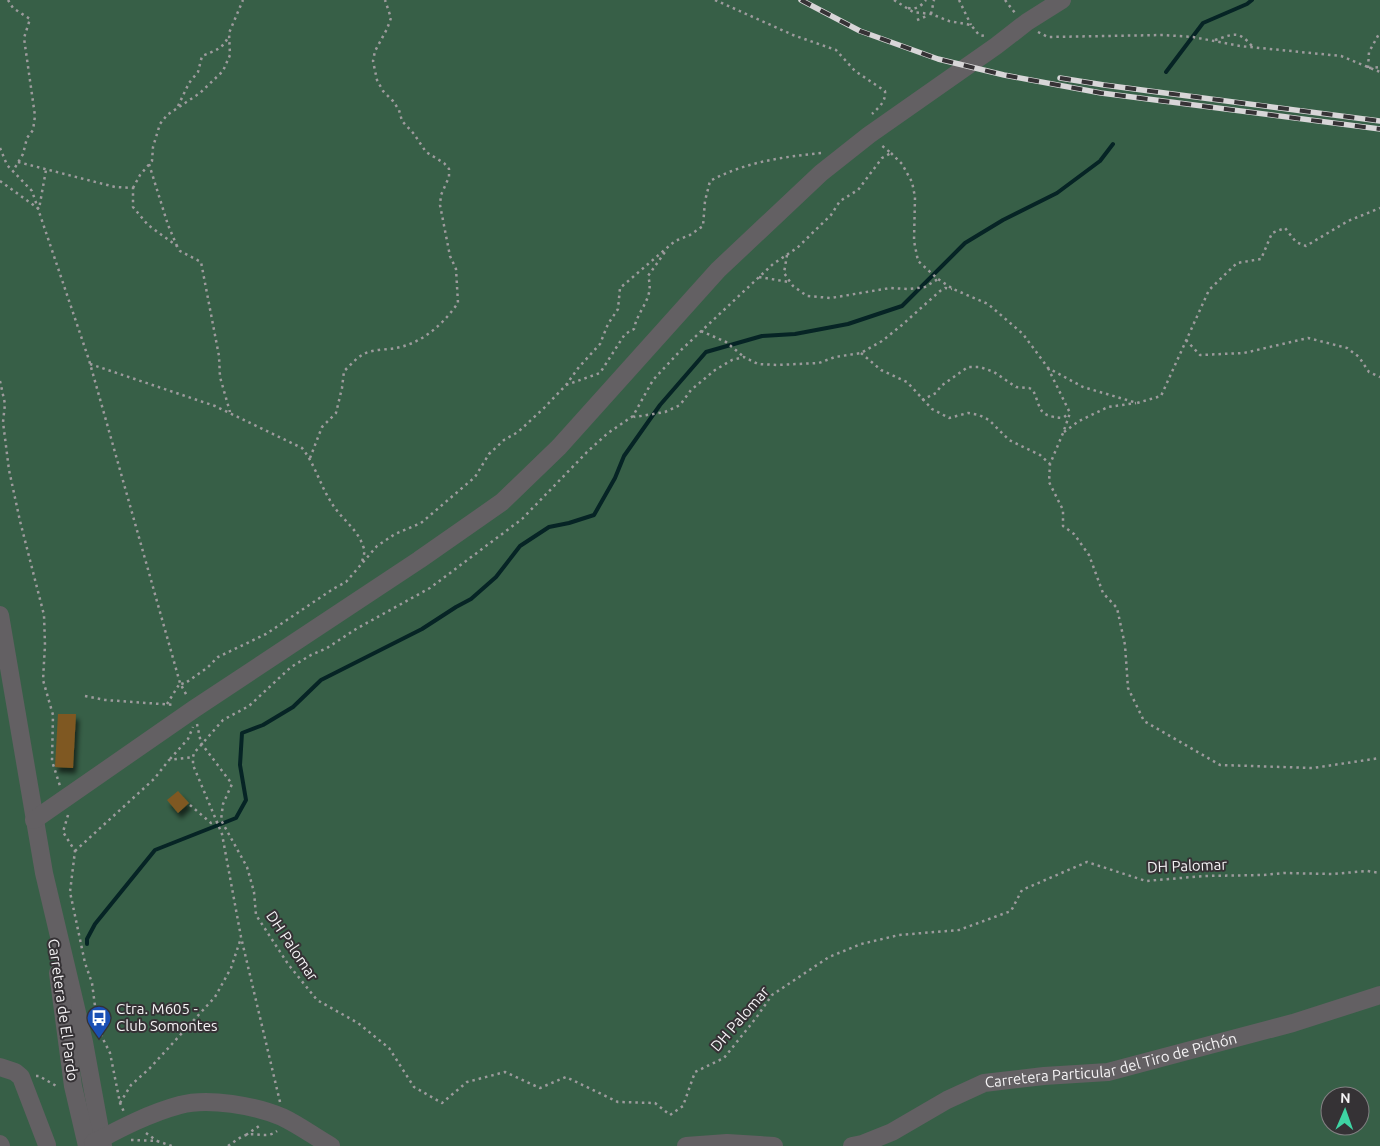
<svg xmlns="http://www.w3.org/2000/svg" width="1380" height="1146" font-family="Ubuntu,sans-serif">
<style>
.green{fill:#375f47;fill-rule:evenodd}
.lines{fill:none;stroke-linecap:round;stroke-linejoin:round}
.stream{stroke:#062425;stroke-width:4}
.building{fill:#7f5920;filter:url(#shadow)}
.path{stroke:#9d9b9d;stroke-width:2.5;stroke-dasharray:2.5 4;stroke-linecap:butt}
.minor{stroke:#636063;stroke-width:18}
.rail-casing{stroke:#d8d6d8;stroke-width:5.5}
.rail{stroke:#353235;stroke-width:4;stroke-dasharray:11;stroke-linecap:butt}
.labels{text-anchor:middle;stroke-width:4;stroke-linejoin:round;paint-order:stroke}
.street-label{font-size:15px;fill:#f5f3f5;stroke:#353235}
.poi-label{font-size:15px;fill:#f5f3f5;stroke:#353235;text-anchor:start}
</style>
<defs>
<filter id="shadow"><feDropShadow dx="3" dy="5.5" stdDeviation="2.5" flood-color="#0009"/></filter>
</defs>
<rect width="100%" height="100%" fill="#353235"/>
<path class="green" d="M0 0H1380V1146H0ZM1330 1096H1360V1126H1330Z"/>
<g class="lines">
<g class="stream">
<path d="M1166 72 1203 23 1247 4 1252 0"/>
<path d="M87 944V939L95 924 155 850 236 818 246 800 240 765 242 733 263 725 293 707 321 680 422 629 456 607 471 599 496 577 520 546 549 527 569 523 594 515 615 478 624 456 660 405 706 352 762 336 795 334 848 324 902 306 965 243 1003 220 1057 193 1100 161 1113 144"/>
</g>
</g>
<g class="building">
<path d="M58 714H76L73 768 55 767Z"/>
<path d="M178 791 189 803 178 813 167 800Z"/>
</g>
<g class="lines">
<g class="path">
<path d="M8 0 13 8 30 19 24 38 35 116 33 130 27 138 23 154 13 171"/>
<path d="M715 0 793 35 836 50 855 71 885 91C886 102 879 107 872 114"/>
<path d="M894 0 913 12 931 14 949 21 971 25 979 35 985 36"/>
<path d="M959 0 971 25"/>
<path d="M1005 0 1015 13"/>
<path d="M908 8C916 10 921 6 926 0"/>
<path d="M931 14 934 0"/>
<path d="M917 20 929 15"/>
<path d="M1038 32 1048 37 1163 35 1193 37 1240 46 1341 56 1380 72"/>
<path d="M1215 40C1234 34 1238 30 1252 46"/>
<path d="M1368 68 1369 52 1380 32"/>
<path d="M1369 68 1380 67"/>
<path d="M178 106 189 83 198 72 202 56C214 51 223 49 228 37"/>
<path d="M0 148 7 165 32 191 89 360 180 683 187 696"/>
<path d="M891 153 902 164 912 182 915 197 914 241 918 261 938 279 953 289 988 304 1023 334 1048 368 1083 387 1137 403 1161 396 1209 290 1237 263 1261 259 1272 233 1285 228 1296 242 1306 246 1348 221 1380 208"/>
<path d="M18 162 115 187 133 188V207L148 225 177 246 180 251 201 262 219 356 220 377 230 412"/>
<path d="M149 164 168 225 177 246"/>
<path d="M0 181 39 209 46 170"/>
<path d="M133 188 140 175 152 161 153 147 160 124 167 115 200 93 223 71 230 55 229 33 243 0"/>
<path d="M787 255 784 273 793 286 807 296 831 298 890 288 909 289 925 287 938 279"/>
<path d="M759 277 789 282"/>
<path d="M701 331 726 342 744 357"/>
<path d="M1186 340 1200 355 1244 353 1308 338 1347 348 1359 357 1369 372 1380 377"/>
<path d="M861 353 881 370 907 382 932 409 949 418 968 413 979 415 989 420 1009 440 1040 455 1050 464"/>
<path d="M90 364 215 406 302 448C315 464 320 485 331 502 340 518 357 528 363 546 366 552 363 558 361 564"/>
<path d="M1048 368 1070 413 1063 433 1050 464 1049 482 1063 510V526L1074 534 1089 555 1103 593 1117 608 1125 645 1128 688 1144 721 1220 765 1313 768 1380 758"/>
<path d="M0 381 5 404 3 422 9 470 20 521 44 615 45 645 43 680 53 715 52 761 60 786"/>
<path d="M566 385 600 373 625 334 634 329C638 308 655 299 648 276L665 252"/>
<path d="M922 400 936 393 941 386 968 367H980L994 372 1016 387 1029 388 1033 390C1042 410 1037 416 1063 418L1068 414"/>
<path d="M633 416 635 417 665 412 680 405 691 390 715 370 732 360 744 357 758 364 777 365 819 363 835 357 861 353 882 341 902 325 940 291 945 288 952 289"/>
<path d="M1064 432 1079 421 1108 407 1136 403"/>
<path d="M310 458 322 427 336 413 342 388 344 371C350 366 355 359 362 355 371 349 385 350 396 348 423 343 443 324 458 303L456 269 450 256 440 205 441 195 449 177V169L444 163 426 152 414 134 402 121 399 110 393 101 383 91 377 80 373 61 375 51 387 29 391 18 385 0"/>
<path d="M85 696 105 700 175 705"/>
<path d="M167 704 180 683 184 684 207 668 218 657 266 634 333 589 346 582 377 546 395 534 421 523 475 477 489 454 504 440 518 432 544 408 566 385 579 367 600 344 608 324 618 309 620 288 675 241 690 235 703 226 705 201 710 181C745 162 782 157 821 153"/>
<path d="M197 724 201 743 232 784 223 804 221 820 247 867 254 892 256 915 288 964 317 1000 358 1023 389 1048 414 1087 442 1103 467 1082 505 1072 540 1088 566 1077 618 1102 655 1103 670 1115 683 1106 695 1072 724 1058 756 1018 772 995 829 957 861 944 899 935 959 930 1011 911 1022 890 1087 862 1146 881 1204 876 1264 875 1284 873 1332 874 1367 871 1380 873"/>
<path d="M170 759 188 739 193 727"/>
<path d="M190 805 211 823 218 822"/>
<path d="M68 815 63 832 75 851 70 892 85 963 92 983 98 1029 110 1053 120 1103 124 1112"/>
<path d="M75 851 154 779 169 760 193 757"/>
<path d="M36 1076H39L58 1087"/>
<path d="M280 1102 241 937 222 834 193 765V757L194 753 223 720 249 706 291 667 311 655 327 648 356 629 430 588 522 519 588 451 608 433 633 416 653 380 680 351 773 264 797 248 831 215 840 201 858 190 882 158 891 153 881 145"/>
<path d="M120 1103 131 1085 150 1068 215 997 231 968 241 938"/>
<path d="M146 1133 157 1141"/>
<path d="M246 1135 262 1124"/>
<path d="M131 1140 157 1141 172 1146"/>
<path d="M228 1146C234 1142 240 1137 246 1135 257 1132 267 1139 277 1131"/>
</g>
<g class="minor">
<path d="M0 615 44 873 84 1042 103 1146"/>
<path d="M34 820 194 709 419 560 502 502 559 447 718 270 821 173 869 135 996 46 1027 22 1062 0"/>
<path d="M58 973 73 1086 87 1146"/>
<path d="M0 1067 15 1072 21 1077 47 1145"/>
<path d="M93 1143C121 1128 150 1113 180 1105 208 1097 256 1106 282 1117 299 1125 315 1137 331 1146"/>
<path d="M0 1144 1 1146"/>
<path d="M686 1146 727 1143 774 1146"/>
<path id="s1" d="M852 1146 862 1144 892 1132 947 1100 984 1083 1044 1076 1108 1072 1293 1023 1380 995"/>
</g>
<defs>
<g id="rail">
<path d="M801 0 860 31 938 59 1004 75 1101 93 1380 129"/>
<path d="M1060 78 1104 85 1380 121"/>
</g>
</defs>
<use href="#rail" class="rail-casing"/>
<use href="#rail" class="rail"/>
</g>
<defs>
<symbol id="bus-pin" viewBox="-11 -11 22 30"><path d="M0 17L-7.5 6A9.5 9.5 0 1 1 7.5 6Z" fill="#1a4fb4" stroke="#353235"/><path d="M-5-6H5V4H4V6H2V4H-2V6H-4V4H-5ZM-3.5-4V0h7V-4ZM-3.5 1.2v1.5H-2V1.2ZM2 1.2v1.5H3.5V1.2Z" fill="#fff"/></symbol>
</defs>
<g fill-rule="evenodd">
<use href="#bus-pin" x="85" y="1004" width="28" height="38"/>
</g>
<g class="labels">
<g class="street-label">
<text transform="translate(1187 866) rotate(-2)" y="5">DH Palomar</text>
<text transform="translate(292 946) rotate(56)" y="5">DH Palomar</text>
<text transform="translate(63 1010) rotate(82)" y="5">Carretera de El Pardo</text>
<text transform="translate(740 1019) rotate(-49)" y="5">DH Palomar</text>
<text dy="5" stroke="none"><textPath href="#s1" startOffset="276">Carretera Particular del Tiro de Pichón</textPath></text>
</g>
<g class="poi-label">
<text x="116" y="1014">Ctra. M605 -<tspan x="116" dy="17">Club Somontes</tspan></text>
</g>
</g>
<g transform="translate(1345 1111) rotate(2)"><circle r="24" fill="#353235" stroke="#827f82"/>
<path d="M0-4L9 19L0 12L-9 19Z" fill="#3ed4a3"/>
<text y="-8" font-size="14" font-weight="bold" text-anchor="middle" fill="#f5f3f5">N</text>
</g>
</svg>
